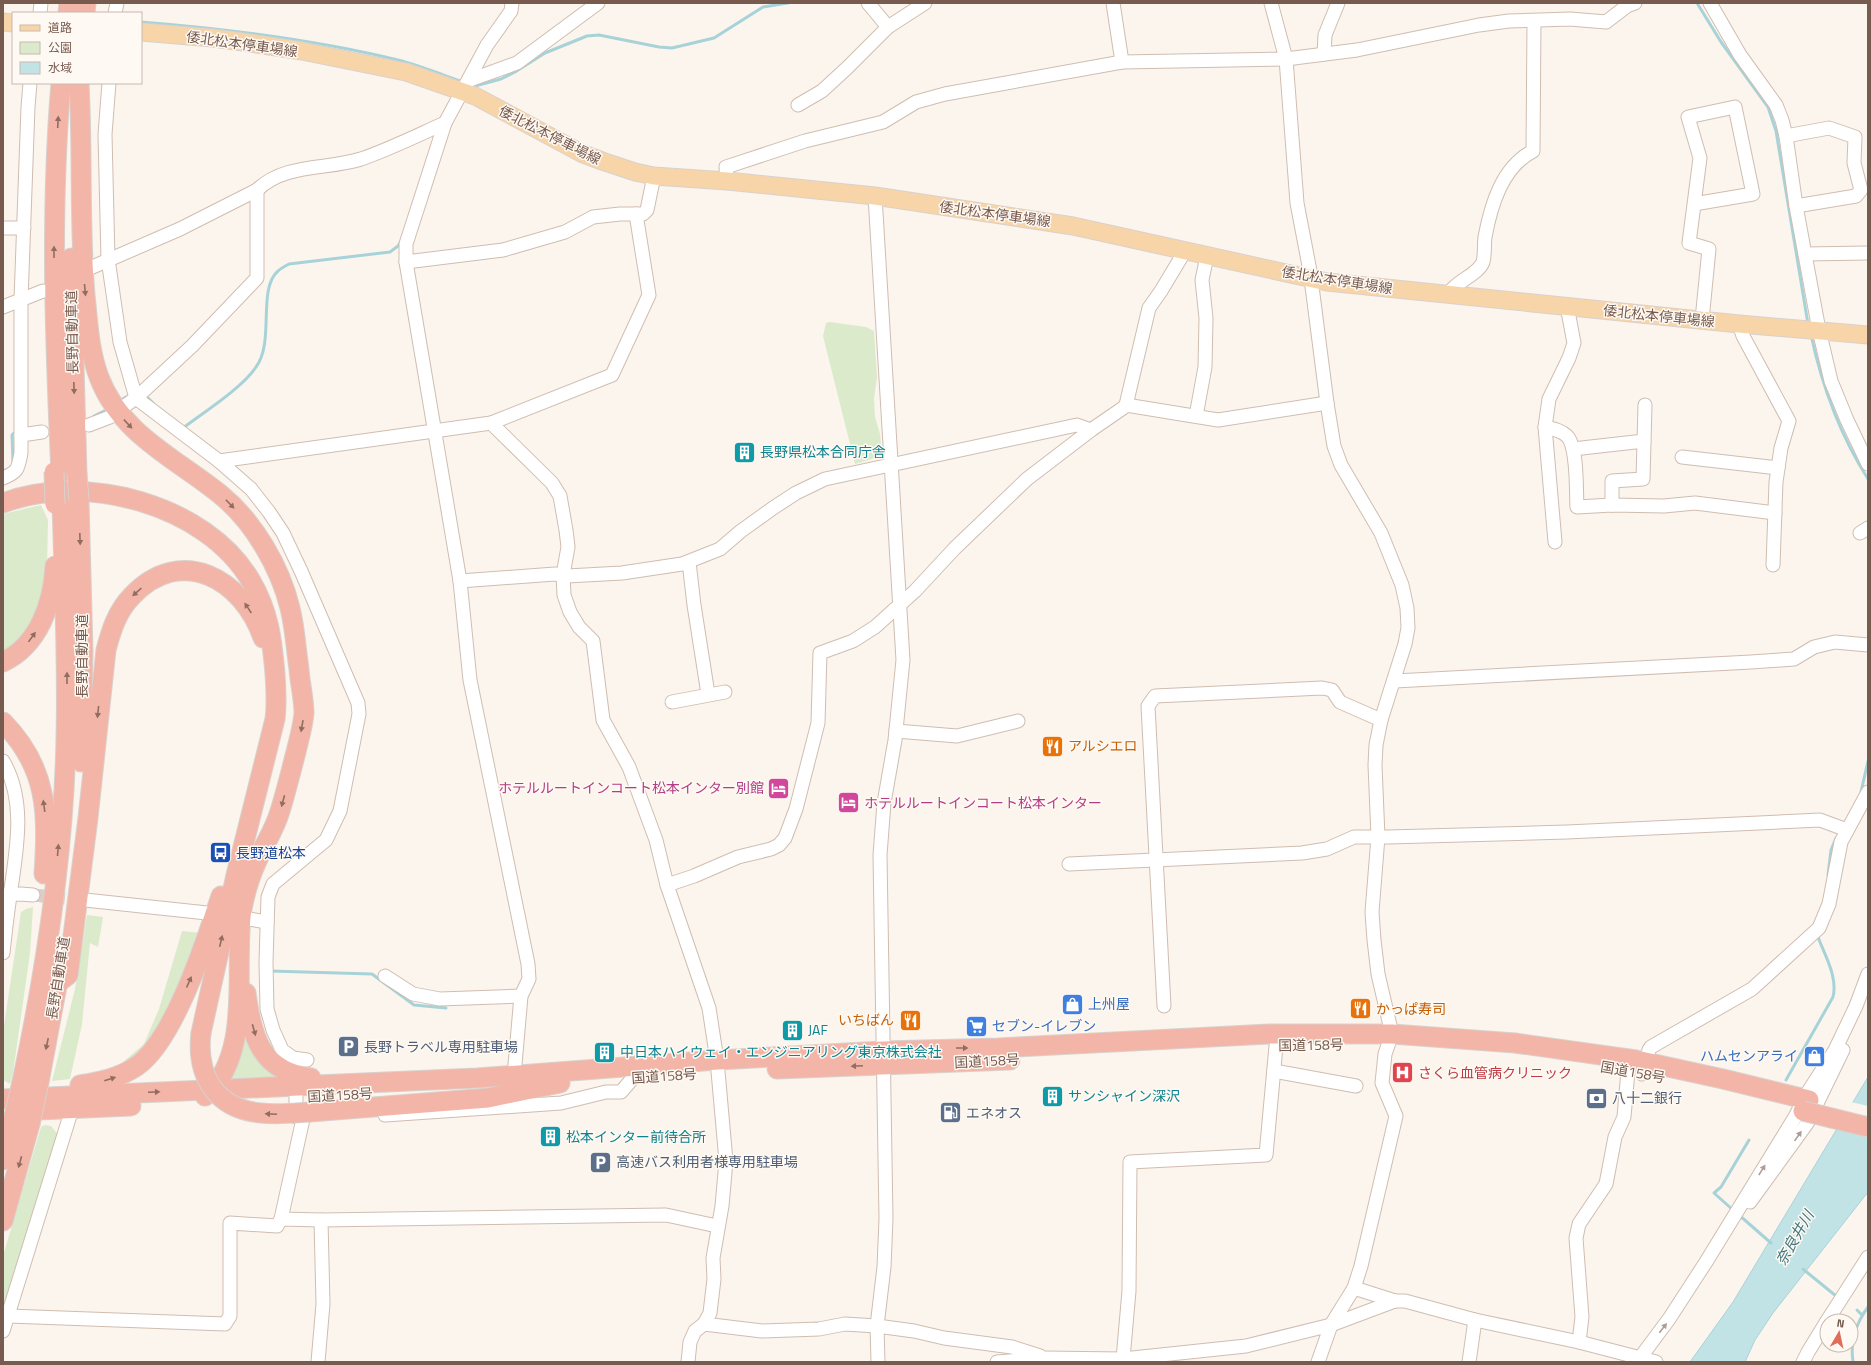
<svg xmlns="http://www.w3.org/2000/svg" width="1871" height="1365" font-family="'Titillium Web','Noto Sans JP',sans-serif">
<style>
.green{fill:#daeaca}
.water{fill:#c1e3e6;stroke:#a7d3d8}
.pier{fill:#fcf5ed}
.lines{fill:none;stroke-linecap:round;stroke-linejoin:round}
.stream{stroke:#a7d3d8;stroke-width:3}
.minor-tunnel{stroke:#dbcec6;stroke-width:13;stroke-dasharray:13 6;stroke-linecap:butt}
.minor-casing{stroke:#cfbdb1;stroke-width:15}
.major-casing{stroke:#d9d1ce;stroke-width:19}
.highway-casing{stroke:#d9d1ce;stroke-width:21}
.minor{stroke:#fff;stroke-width:13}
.major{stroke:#f7d5a9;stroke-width:17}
.highway{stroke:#f3b5a7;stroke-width:19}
.highway-bridge-casing{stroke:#d9d1ce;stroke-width:21;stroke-linecap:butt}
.highway-bridge{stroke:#f3b5a7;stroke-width:19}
.oneway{fill:#916d61}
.oneway2{fill:#ae9d95}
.labels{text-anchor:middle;stroke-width:3;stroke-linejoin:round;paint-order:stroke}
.street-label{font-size:14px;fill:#785b4f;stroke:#fef9f3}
.culture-label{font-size:14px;fill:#0d838f;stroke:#fef9f3;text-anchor:start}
.food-label{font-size:14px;fill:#c56008;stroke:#fef9f3;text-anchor:start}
.hotel-label{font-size:14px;fill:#b23c85;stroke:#fef9f3;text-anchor:end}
.transit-label{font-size:14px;fill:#164399;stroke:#fef9f3;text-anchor:start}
.shop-label{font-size:14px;fill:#366cbe;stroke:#fef9f3;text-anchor:start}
.service-label{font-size:14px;fill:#4e5e75;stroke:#fef9f3;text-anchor:start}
.health-label{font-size:14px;fill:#be3a42;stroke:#fef9f3;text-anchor:start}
.water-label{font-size:15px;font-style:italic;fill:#42767c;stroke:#fef9f3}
</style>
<rect width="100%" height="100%" fill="#fcf5ed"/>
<g class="green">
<path d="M830 322 866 327 874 331 877 377 874 399 875 417 880 434 882 456 855 464 823 336 826 323Z"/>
<path d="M41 505 48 520 47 569 44 597 28 636 3 656V514Z"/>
<path d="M33 907 30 953 13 1073 10 1084 3 1080V1032L21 912 26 909Z"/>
<path d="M87 915 103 917 98 947 90 943 82 1024 70 1079 52 1081 75 989Z"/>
<path d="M182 931 202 933 177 997 143 1054 114 1070 144 1044 159 1009Z"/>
<path d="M241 1028 280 1079 223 1084Z"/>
<path d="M45 1125 51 1126 58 1135 3 1316V1256L41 1127Z"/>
</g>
<path class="water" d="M1868 1077V1192L1773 1313 1755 1340 1745 1362H1690L1733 1302Z"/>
<path class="pier" d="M1851 1102 1868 1106V1137L1834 1129Z"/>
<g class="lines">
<g class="stream">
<path d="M1697 3 1721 42 1768 107 1776 131 1808 324"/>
<path d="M141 22C229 29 317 40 402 61 423 67 443 75 463 82"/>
<path d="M470 84 475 86 501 79 515 72 545 53 587 36 599 35 659 47 672 48 714 38 763 7 788 3"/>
<path d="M1811 335C1822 386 1840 435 1868 479"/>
<path d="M144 394 153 403"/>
<path d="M121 400 126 397"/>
<path d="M94 416 104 411"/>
<path d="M182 427 183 428C204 412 242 388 256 367 275 342 257 289 278 271 281 268 285 266 289 264L390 252 398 246 401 241"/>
<path d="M13 462 12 435 14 433"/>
<path d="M1861 792 1868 761"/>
<path d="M1828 875 1831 850 1836 838"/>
<path d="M270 971 372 974 414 1005 446 1008"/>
<path d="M1786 1080 1833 997C1838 977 1825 956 1818 937"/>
<path d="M1733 1210 1714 1193 1721 1187 1749 1140"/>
<path d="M1739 1215 1771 1243"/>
<path d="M1803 1269 1836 1296"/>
<path d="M1857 1310 1862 1315"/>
<path d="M1853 1362C1850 1342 1856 1323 1868 1307"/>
</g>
<path class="minor-tunnel" d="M33 895 85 900"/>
<defs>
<g id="minor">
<path d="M512 3 511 11 487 45 445 123 406 244V262L460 581 470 680 528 964 529 979 521 996 514 1076"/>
<path d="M868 3 888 27"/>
<path d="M1113 3 1122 62"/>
<path d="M1271 3 1286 59 1297 203 1310 271 1327 403 1334 446 1341 465 1381 533 1402 585 1407 608 1408 628 1405 644 1381 720 1376 745 1375 765 1378 837 1372 912 1374 940 1378 974 1392 1034 1385 1054 1382 1083 1396 1116 1361 1266 1354 1288 1331 1325 1318 1362"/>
<path d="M1710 3 1740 55 1776 105 1782 120 1786 136 1796 206 1819 330 1831 381 1847 420 1868 464"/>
<path d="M40 13 41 3"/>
<path d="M115 13 117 3"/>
<path d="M1324 54 1325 35 1338 3"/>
<path d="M470 80 517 63 598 3"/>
<path d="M109 83 105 134 108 259 120 342 136 398 219 461 251 489 269 512 283 533 301 571 358 703 359 714 340 811 326 840 273 884 268 897 266 962 267 1009 273 1030 282 1050 293 1058 307 1060"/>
<path d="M798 105 822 91 847 68 888 27 925 3"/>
<path d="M1786 136 1829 128 1855 137 1854 163 1861 190 1856 196 1796 206"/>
<path d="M727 181 726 167 805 141 883 122 916 102 945 94 1122 62 1286 59 1357 50 1479 25 1509 21 1570 19 1606 22 1627 6 1635 3"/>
<path d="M875 196 903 660 895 740 884 803 880 855 886 1219 884 1267 877 1326 878 1362"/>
<path d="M1694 204 1753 194 1735 107 1688 117 1700 158 1689 243 1709 249 1702 320"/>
<path d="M3 228H24"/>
<path d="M1805 254 1868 253"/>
<path d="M406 262 503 250 565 232 593 217 620 214H643L647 210 654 176"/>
<path d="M90 268 180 229 257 190C285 163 326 170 361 159 390 149 418 135 445 123"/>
<path d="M1447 295C1457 280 1478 275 1483 262 1485 255 1484 245 1485 237 1491 205 1502 167 1533 151L1534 21"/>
<path d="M3 307 43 291"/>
<path d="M1739 324 1743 336 1789 421 1781 448 1776 482 1773 565"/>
<path d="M126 405 136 398 192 346 257 278V190"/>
<path d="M1126 405 1218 420 1327 403"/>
<path d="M1196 416 1205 367 1206 318 1202 280 1207 256"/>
<path d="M491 423 552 483 560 496 566 530 568 547 563 575 564 595 570 612 579 627 593 641 603 720 629 767 656 840 667 885 709 1008 717 1060 726 1161 722 1206 713 1258 714 1279 710 1313 704 1324 695 1331 690 1342 688 1362"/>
<path d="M89 425 110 417"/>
<path d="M1545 427C1553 429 1561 430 1567 436 1578 447 1576 492 1577 507L1612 505 1664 506 1695 503 1775 513"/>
<path d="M21 435 42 432"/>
<path d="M1573 449 1644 441"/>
<path d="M1682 457 1778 468"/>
<path d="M219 461 491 423 612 375 649 295 636 214"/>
<path d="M3 478C18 472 18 469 21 453V300L28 107 30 83"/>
<path d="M1612 505V481L1643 479 1645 405"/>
<path d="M1860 533 1868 528"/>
<path d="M1555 542 1545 427 1549 399 1569 358 1574 343 1567 306"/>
<path d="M689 562 694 605 708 694"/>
<path d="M460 581 555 574 567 576 622 573 682 564 720 549 741 531 773 508 796 493 825 479 1077 425 1091 430"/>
<path d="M1395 681 1751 662 1794 659 1814 647 1835 642 1868 645"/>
<path d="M672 702 725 692"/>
<path d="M896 731 957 736 1018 721"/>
<path d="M3 761C27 802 16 852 10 896 7 915 5 934 3 953"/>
<path d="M1069 864 1302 853 1327 849 1354 837H1388L1567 832 1820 820 1847 830"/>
<path d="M667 885 694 876 738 857 771 849 779 845 785 838 796 809 818 723 820 653 853 641 875 627 915 591 955 548 1027 479 1091 430 1123 408 1126 405 1149 308 1161 291 1185 251"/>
<path d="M3 895 21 894 33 895"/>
<path d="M85 900 207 913"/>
<path d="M249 919 267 922"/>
<path d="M385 976 413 994 440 999 521 996"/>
<path d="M1164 1006 1148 706 1155 696 1322 688 1332 690 1340 702 1381 720"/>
<path d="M1274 1071 1356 1086"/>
<path d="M1642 1074 1649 1050 1651 1047 1752 989 1819 928 1829 904 1841 842 1868 792"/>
<path d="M296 1097V1117L300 1118"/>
<path d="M385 1115 561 1103 606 1092H621L633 1078"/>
<path d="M1750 1202 1808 1122 1843 1050"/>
<path d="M281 1219 303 1119"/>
<path d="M1354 1288 1395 1301"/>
<path d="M3 1313 8 1316 225 1324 230 1316V1223L277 1226 281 1219 321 1220"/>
<path d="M1827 1321 1868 1257"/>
<path d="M704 1324 762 1331 819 1329 845 1324 877 1326 914 1331 944 1338 1012 1347 1040 1356"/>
<path d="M3 1331 72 1109"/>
<path d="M1579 1342 1582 1317 1576 1238 1579 1224 1606 1184 1615 1137 1624 1117 1629 1059"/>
<path d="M1123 1359 1129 1291 1130 1162 1266 1155 1276 1046"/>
<path d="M318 1362 323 1304 321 1220 666 1215 717 1226"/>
<path d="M997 1362 1043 1358 1123 1359 1246 1346 1331 1325 1395 1301H1405L1475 1320 1579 1342 1656 1362"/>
<path d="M1469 1362 1475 1320"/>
<path d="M1637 1362 1669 1319 1706 1262 1795 1117 1808 1092 1835 1050 1856 1006 1868 974"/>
<path d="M1803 1362 1808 1352 1827 1321"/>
</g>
<g id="major">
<path d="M3 22 13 23"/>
<path d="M141 32 213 38 250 43 302 51 406 72 475 96 581 153 602 161 635 172 654 176 727 181 875 196 1073 226 1327 282 1739 324 1868 335"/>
</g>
<g id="highway">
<path d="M68 13 69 3"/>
<path d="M85 13 86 3"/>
<path d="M61 83C50 213 55 343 61 473"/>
<path d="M79 83C83 154 79 224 85 295 88 322 89 351 99 377 120 434 177 459 221 495 254 522 280 567 290 608 295 628 296 649 299 669 300 684 304 699 304 713 303 726 299 739 296 752 291 771 286 792 280 811 275 829 264 845 257 861 250 876 245 893 242 909 233 967 254 1053 205 1096"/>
<path d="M71 258 77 473"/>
<path d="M79 500 83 651 81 762"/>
<path d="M3 503C84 472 206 504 251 581 269 612 272 639 275 674 276 689 277 704 275 719L236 875 201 1033"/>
<path d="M3 662C39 645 53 603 55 566"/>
<path d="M3 722C48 768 48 813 44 874"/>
<path d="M59 982 68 975 88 818 106 650C111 631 117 611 132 596 181 544 243 579 263 638"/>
<path d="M246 993C252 1038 261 1071 311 1078"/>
<path d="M777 1069 1010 1060"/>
<path d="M22 1082C46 969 64 853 66 738 68 659 64 580 62 502"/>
<path d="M39 1082 60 970"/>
<path d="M80 1085C100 1082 119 1078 137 1066 175 1039 206 940 221 896"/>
<path d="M3 1099 477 1078 717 1060 883 1051 998 1048 1269 1034H1392L1515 1043 1636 1060 1723 1079 1809 1100"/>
<path d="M16 1111 131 1106"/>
<path d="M310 1112 488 1098 560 1083"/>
<path d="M3 1160 12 1125"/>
<path d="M3 1221 30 1124"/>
</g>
</defs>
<use href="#minor" class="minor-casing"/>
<use href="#major" class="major-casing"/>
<use href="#highway" class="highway-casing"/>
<use href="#minor" class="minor"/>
<use href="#major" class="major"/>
<use href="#highway" class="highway"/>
<defs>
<g id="highway-bridge">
<path d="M54 472 55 504"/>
<path d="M77 473 79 500"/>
<path d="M201 1033C196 1076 216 1109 261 1113 277 1115 294 1113 310 1112"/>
<path d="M1803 1111 1868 1127"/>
<path d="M30 1124 39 1082"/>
<path d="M12 1125 22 1082"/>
</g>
</defs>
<use href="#highway-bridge" class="highway-bridge-casing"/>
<use href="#highway-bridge" class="highway-bridge"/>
</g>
<defs><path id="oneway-solid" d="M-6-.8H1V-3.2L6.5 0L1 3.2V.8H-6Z"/></defs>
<g class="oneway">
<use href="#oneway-solid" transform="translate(58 122) rotate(-87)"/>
<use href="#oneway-solid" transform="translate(54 252) rotate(-90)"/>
<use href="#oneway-solid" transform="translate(85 290) rotate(85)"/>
<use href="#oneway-solid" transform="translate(74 388) rotate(88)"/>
<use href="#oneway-solid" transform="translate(128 424) rotate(47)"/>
<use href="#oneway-solid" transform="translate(230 504) rotate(46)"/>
<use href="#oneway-solid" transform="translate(80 539) rotate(88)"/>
<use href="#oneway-solid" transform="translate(137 592) rotate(138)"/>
<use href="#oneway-solid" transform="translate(248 608) rotate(-124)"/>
<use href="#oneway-solid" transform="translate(32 637) rotate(-54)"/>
<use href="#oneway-solid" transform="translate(67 678) rotate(-90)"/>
<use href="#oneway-solid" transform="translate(98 712) rotate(96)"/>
<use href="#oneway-solid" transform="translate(302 726) rotate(100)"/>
<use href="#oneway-solid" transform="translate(283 801) rotate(105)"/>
<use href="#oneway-solid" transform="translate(44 806) rotate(-98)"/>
<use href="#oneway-solid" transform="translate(58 850) rotate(-85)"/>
<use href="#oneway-solid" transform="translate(221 941) rotate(-77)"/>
<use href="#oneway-solid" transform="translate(189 982) rotate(-66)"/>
<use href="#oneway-solid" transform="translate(254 1030) rotate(74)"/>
<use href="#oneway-solid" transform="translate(47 1044) rotate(102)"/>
<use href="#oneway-solid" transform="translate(962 1048)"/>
<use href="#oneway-solid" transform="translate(857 1066) rotate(178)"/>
<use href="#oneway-solid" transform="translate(110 1079) rotate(-17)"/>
<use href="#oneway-solid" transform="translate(154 1092) rotate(-2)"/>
<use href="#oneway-solid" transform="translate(271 1114) rotate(-178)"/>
<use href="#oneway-solid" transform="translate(20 1162) rotate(105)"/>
</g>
<g class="oneway2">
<use href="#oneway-solid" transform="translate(1798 1136) rotate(-55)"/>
<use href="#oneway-solid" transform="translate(1762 1170) rotate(-58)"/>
<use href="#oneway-solid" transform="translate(1663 1328) rotate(-52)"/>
</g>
<defs>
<symbol id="building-square" viewBox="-11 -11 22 22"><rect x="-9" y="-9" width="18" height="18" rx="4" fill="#0f9aa8" stroke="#fef9f3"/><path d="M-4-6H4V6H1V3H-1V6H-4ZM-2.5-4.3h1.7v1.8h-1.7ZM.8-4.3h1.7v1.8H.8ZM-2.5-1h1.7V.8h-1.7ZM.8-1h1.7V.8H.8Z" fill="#fff"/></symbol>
<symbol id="restaurant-square" viewBox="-11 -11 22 22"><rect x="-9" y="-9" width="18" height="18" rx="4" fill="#e8710a" stroke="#fef9f3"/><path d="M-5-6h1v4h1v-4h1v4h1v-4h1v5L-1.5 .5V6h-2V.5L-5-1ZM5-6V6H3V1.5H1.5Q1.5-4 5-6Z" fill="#fff"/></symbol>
<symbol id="hotel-square" viewBox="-11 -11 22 22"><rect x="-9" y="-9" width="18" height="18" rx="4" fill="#d1479c" stroke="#fef9f3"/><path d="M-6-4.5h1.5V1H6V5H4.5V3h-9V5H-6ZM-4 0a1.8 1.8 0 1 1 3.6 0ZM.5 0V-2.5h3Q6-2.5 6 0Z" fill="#fff"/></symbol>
<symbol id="bus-square" viewBox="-11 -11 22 22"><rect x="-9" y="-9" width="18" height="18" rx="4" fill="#1a4fb4" stroke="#fef9f3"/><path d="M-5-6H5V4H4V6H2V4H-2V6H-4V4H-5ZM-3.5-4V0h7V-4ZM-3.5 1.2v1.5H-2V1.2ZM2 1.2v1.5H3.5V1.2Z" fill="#fff"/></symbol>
<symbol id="shop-square" viewBox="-11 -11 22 22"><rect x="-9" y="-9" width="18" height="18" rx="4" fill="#3f7fe0" stroke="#fef9f3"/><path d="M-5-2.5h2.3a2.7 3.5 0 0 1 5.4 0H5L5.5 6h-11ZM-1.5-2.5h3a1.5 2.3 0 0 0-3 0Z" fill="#fff"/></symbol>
<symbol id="supermarket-square" viewBox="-11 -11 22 22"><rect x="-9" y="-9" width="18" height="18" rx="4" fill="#3f7fe0" stroke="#fef9f3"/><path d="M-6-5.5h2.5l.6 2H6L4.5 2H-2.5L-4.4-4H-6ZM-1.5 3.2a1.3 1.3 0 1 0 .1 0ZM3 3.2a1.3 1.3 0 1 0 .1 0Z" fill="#fff"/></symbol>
<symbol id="parking-square" viewBox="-11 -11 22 22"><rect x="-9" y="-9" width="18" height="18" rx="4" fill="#5c6f8a" stroke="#fef9f3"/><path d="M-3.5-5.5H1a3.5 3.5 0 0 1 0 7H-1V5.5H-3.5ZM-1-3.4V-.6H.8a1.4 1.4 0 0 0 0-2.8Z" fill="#fff"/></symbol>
<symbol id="hospital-square" viewBox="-11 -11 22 22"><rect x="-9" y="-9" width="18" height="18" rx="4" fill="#e0444e" stroke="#fef9f3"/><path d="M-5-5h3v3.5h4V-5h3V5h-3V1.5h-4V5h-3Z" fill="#fff"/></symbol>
<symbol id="bank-square" viewBox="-11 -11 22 22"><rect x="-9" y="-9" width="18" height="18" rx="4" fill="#5c6f8a" stroke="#fef9f3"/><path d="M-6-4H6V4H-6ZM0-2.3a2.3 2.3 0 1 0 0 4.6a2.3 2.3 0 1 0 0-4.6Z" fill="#fff"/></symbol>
<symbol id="fuel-square" viewBox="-11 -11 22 22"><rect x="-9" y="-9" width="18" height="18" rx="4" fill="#5c6f8a" stroke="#fef9f3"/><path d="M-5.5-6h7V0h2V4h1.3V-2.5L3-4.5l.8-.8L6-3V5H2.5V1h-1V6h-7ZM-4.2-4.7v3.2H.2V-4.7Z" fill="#fff"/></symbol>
</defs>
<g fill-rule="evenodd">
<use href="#building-square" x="732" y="440" width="25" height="25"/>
<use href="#restaurant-square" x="1040" y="734" width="25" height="25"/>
<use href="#hotel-square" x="766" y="776" width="25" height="25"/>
<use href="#hotel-square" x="836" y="790" width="25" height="25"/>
<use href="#bus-square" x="208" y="840" width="25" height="25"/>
<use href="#shop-square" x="1060" y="992" width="25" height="25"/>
<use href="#restaurant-square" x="1348" y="996" width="25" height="25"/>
<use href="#restaurant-square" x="898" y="1008" width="25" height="25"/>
<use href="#supermarket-square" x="964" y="1014" width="25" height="25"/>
<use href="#building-square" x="780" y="1018" width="25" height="25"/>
<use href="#parking-square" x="336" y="1034" width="25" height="25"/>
<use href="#building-square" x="592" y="1040" width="25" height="25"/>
<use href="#shop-square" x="1802" y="1044" width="25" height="25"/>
<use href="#hospital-square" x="1390" y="1060" width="25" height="25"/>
<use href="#building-square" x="1040" y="1084" width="25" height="25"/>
<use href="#bank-square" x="1584" y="1086" width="25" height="25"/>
<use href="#fuel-square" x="938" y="1100" width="25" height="25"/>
<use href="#building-square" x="538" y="1124" width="25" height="25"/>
<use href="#parking-square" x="588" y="1150" width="25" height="25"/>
</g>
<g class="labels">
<g class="street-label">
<text transform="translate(242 44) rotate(8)" y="5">倭北松本停車場線</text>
<text transform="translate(550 135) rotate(27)" y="5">倭北松本停車場線</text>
<text transform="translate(995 214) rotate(8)" y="5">倭北松本停車場線</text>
<text transform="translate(1337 280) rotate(9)" y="5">倭北松本停車場線</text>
<text transform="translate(1659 316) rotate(6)" y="5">倭北松本停車場線</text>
<text transform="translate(72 332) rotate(-91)" y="5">長野自動車道</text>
<text transform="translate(82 656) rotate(-90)" y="5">長野自動車道</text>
<text transform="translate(58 978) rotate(-81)" y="5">長野自動車道</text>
<text transform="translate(1311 1045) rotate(-1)" y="5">国道158号</text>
<text transform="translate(987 1061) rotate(-3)" y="5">国道158号</text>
<text transform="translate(1633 1072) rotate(10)" y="5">国道158号</text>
<text transform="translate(664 1076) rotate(-4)" y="5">国道158号</text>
<text transform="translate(340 1095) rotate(-3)" y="5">国道158号</text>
</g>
<g class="culture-label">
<text x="760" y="457">長野県松本合同庁舎</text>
<text x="808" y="1035">JAF</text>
<text x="620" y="1057">中日本ハイウェイ・エンジニアリング東京株式会社</text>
<text x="1068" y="1101">サンシャイン深沢</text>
<text x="566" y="1142">松本インター前待合所</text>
</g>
<g class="food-label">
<text x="1068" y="751">アルシエロ</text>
<text x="1376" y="1014">かっぱ寿司</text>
<text x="894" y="1025" text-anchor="end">いちばん</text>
</g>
<g class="hotel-label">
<text x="764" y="793">ホテルルートインコート松本インター別館</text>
<text x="864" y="808" text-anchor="start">ホテルルートインコート松本インター</text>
</g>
<g class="transit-label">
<text x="236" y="858">長野道松本</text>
</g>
<g class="shop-label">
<text x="1088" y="1009">上州屋</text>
<text x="992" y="1031">セブン-イレブン</text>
<text x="1798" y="1061" text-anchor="end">ハムセンアライ</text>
</g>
<g class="service-label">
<text x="364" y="1052">長野トラベル専用駐車場</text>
<text x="1612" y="1103">八十二銀行</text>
<text x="966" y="1118">エネオス</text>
<text x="616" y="1167">高速バス利用者様専用駐車場</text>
</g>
<g class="health-label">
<text x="1418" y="1078">さくら血管病クリニック</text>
</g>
<g class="water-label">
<text transform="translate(1795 1238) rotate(-60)" y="5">奈良井川</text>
</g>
</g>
<rect width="1871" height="1365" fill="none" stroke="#785b4f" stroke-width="8"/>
<rect x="12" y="12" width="130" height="72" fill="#fef9f3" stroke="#c8bab1"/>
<rect x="20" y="25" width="20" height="6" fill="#f7d5a9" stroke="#c8bab1"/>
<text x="48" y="32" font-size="12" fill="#785b4f">道路</text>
<rect x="20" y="42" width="20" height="12" fill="#daeaca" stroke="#c8bab1"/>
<text x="48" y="52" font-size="12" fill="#785b4f">公園</text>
<rect x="20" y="62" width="20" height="12" fill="#c1e3e6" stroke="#c8bab1"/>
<text x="48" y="72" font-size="12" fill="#785b4f">水域</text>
<g transform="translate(1839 1333) rotate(9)"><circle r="19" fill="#fef9f3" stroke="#c8bab1"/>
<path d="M0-3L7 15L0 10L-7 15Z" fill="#e06d58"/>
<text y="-6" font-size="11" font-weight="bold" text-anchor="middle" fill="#785b4f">N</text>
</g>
</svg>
